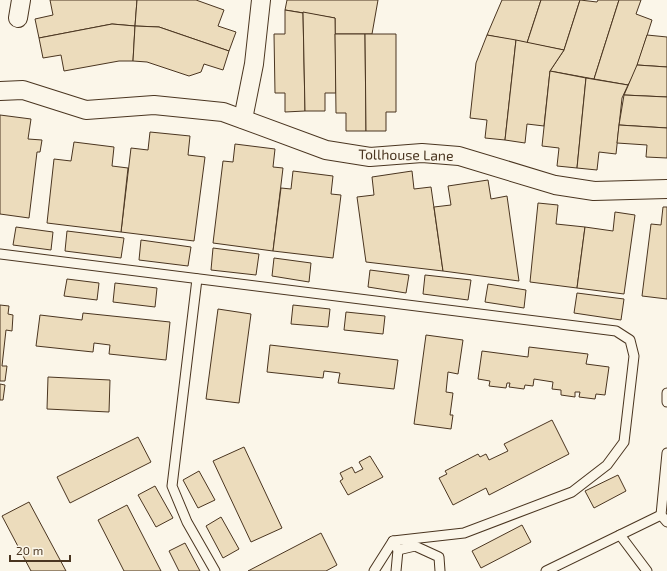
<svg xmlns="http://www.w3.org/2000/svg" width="667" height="571" font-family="'Exo 2',sans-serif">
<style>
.building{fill:#ecdcbc;stroke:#4a3520}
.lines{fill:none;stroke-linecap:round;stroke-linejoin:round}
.lane-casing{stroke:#4a3520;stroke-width:11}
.street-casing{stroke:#4a3520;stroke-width:20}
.lane{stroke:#fbf6e9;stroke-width:9}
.street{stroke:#fbf6e9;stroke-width:18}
.labels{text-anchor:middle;stroke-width:3;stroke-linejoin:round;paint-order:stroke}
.street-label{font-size:14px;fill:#4a3520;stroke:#fbf6e9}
</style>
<rect width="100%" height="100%" fill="#fbf6e9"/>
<g class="building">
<path d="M50 0H137L135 26 112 24 39 38 35 19 53 15Z"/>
<path d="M137 0H196L224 10 218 26 236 32 229 51 159 27 135 26Z"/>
<path d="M287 0H378L372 34H335V18L285 10Z"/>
<path d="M502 0H541L527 43 487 35Z"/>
<path d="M541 0H580L564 50 527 43Z"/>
<path d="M580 0 597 2 598 0H619L594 79 550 71 564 50Z"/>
<path d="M619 0H641L636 14 652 20 635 73 628 85 594 79Z"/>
<path d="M285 10 303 13 305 111 285 112V93H275L274 34H285Z"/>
<path d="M303 12 335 18 336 93H325V111H305Z"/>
<path d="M112 24 135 26 133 61H119L64 71 61 55 43 58 39 38Z"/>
<path d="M135 26 159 27 229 51 223 70 204 64 201 72 189 76 147 62 133 61Z"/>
<path d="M335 34H365L366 131H346V113H336Z"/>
<path d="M365 34H396V112H386V131H366Z"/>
<path d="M487 35 516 40 505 140 485 138 487 120 470 118 476 63Z"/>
<path d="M647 35 667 37V67L637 65Z"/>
<path d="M516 40 564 50 550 71 544 126 527 124 525 143 505 140Z"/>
<path d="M637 65 667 67V97L624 95Z"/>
<path d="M550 71 586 78 577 168 557 166 559 148 542 146Z"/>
<path d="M586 78 628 85 622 98 616 154 599 152 597 170 577 168Z"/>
<path d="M624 95 667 97V128L619 125Z"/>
<path d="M0 115 31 119 28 139 42 140 40 152H37L29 218 0 214Z"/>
<path d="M619 125 667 128V158L646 157 647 145 617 143Z"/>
<path d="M150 132 190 136 188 155 205 157 194 241 121 232 131 148 148 150Z"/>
<path d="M74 142 114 147 112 166 128 168 121 232 47 223 54 159 71 161Z"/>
<path d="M235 144 275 149 273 167 283 168 273 251 213 243 223 161 233 162Z"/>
<path d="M293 171 333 176 331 194 341 195 333 258 273 251 281 188 291 189Z"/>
<path d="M412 171 414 189 431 187 443 271 366 262 357 197 374 195 372 177Z"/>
<path d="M488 180 491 199 507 196 519 281 443 271 434 207 451 205 448 186Z"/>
<path d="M538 203 558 205 556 224 585 227 577 288 530 282Z"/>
<path d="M663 207H667V299L642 296 651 224 661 225Z"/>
<path d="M615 212 635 215 624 294 577 288 585 227 613 231Z"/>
<path d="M16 227 53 232 51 250 13 245Z"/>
<path d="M67 231 124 238 121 258 65 251Z"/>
<path d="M141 240 191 247 188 266 139 260Z"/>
<path d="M213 248 259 254 256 275 211 270Z"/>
<path d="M274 258 311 263 309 282 272 276Z"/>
<path d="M370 270 409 275 406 293 368 287Z"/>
<path d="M425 275 471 280 468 300 423 294Z"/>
<path d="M67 279 99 283 97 300 64 296Z"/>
<path d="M115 283 157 288 155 307 113 302Z"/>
<path d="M488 284 526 290 524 308 485 302Z"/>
<path d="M577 293 624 299 621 320 574 313Z"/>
<path d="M0 305 9 306 8 314 13 315 12 331 6 330 2 366H7L5 381H0Z"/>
<path d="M293 305 330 309 328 327 291 324Z"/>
<path d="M218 309 251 314 239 403 206 399Z"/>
<path d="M346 312 385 316 383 334 344 330Z"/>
<path d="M83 313 170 322 166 360 109 354 110 345 94 343 93 352 36 346 40 315 82 320Z"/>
<path d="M426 335 463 340 458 374 448 372 446 392 453 393 450 415H453L451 429 414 424Z"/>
<path d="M270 345 398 360 394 389 338 383 340 373 324 371 323 378 267 372Z"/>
<path d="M529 347 588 354 586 364 609 367 605 395 596 394 595 399 579 397 580 392H575V397L561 395V390L552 389 553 382 534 379 533 386 525 385 524 389 509 387 510 383H507L506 388 489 386 490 381 478 379 482 351 528 357Z"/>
<path d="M48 377 110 380 109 412 47 409Z"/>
<path d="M0 384 5 385 3 400H0Z"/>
<path d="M552 420 569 454 489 495 486 488 453 505 439 478 447 474 445 471 478 454 480 457 486 454 489 460 508 451 504 444Z"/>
<path d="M138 437 151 462 70 503 57 477Z"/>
<path d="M244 447 282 528 251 542 213 461Z"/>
<path d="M370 456 383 477 348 495 340 481 343 479 340 473 352 467 355 473 363 469 359 462Z"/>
<path d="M199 471 215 500 198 508 183 480Z"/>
<path d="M618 475 626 491 594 508 585 491Z"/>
<path d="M155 486 173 518 156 527 138 495Z"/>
<path d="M29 502 66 571H31L2 516Z"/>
<path d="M127 505 161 571H124L98 520Z"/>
<path d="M221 517 239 549 223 558 206 526Z"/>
<path d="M522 525 531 542 481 568 472 551Z"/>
<path d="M321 533 337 565 326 571H248Z"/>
<path d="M185 543 200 571H179L169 551Z"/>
</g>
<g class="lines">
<defs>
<g id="lane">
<path d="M0 254 616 331 630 340 634 356 624 442 607 465 572 492 464 533 393 541"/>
<path d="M197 279 172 486 187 522 215 571"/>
<path d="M667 393V402"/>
<path d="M667 453 661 515 667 522"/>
<path d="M620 535 647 571"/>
<path d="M398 550 415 546 439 557 440 571"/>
<path d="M374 571 393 541 398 550 396 571"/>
<path d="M546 571 661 515"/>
</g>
<g id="street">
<path d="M18 18 21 0"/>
<path d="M0 91 23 90 86 110 154 105 223 112 326 150 370 157 422 153 459 156 555 185 594 191 667 189"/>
<path d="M243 119 254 64 261 0"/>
</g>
</defs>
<use href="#lane" class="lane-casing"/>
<use href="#street" class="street-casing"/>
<use href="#lane" class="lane"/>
<use href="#street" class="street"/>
</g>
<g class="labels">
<g class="street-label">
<text transform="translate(406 155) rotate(1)" y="5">Tollhouse Lane</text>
</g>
</g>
<path d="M10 555v6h60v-6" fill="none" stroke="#4a3520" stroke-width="2"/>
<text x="16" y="555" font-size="12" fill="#4a3520" stroke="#fbf6e9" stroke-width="3" paint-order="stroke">20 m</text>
</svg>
